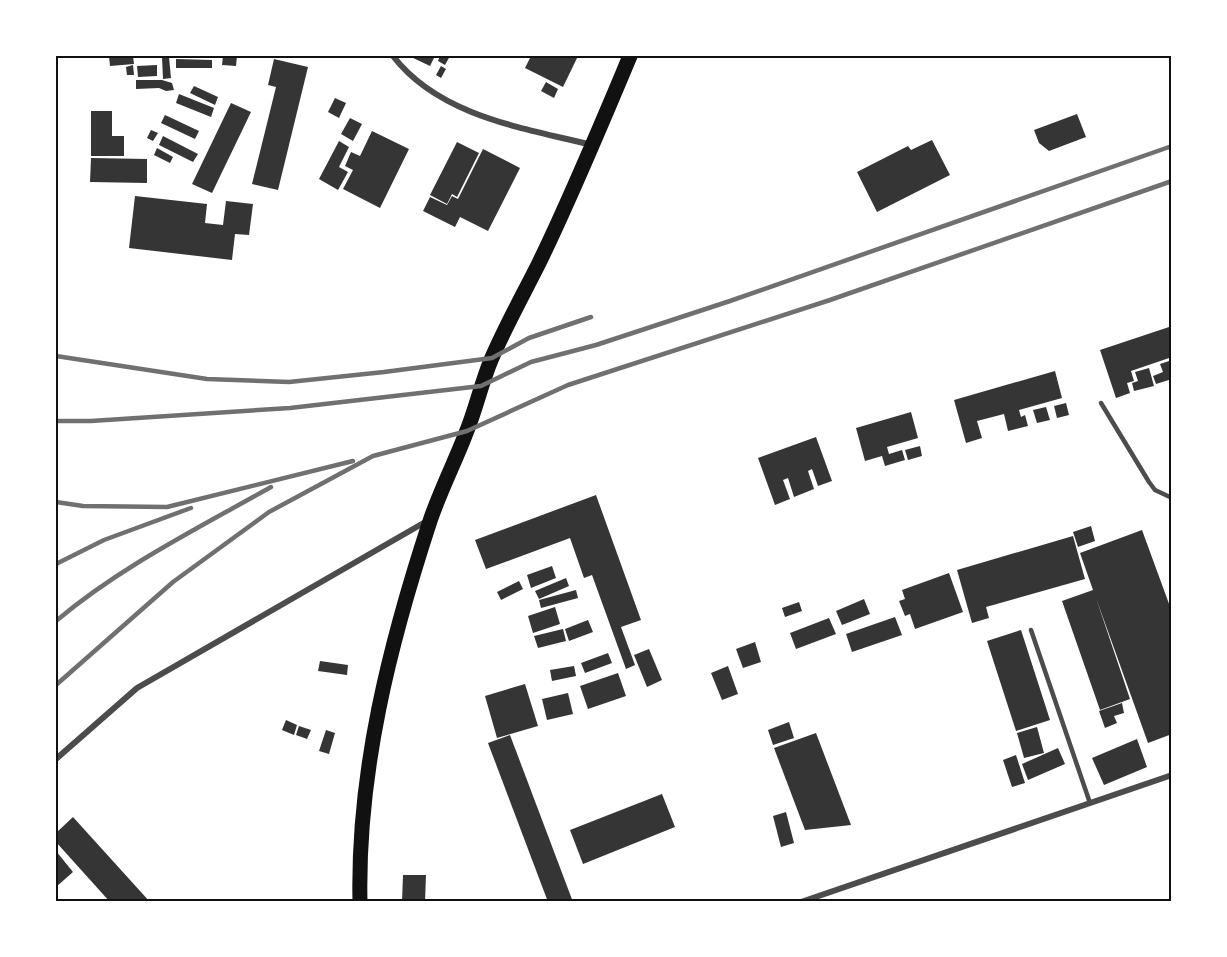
<svg xmlns="http://www.w3.org/2000/svg" width="1227" height="957" font-family="Montserrat,sans-serif">
<style>
.building{fill:#353535}
.lines{fill:none;stroke-linecap:round;stroke-linejoin:round}
.service{stroke:#4c4c4c;stroke-width:4.5}
.minor{stroke:#4c4c4c;stroke-width:6}
.trunk{stroke:#111;stroke-width:15}
.rail{stroke:#707070;stroke-width:4.5}
.neatline{fill:none;stroke:#111;stroke-width:2}
</style>
<rect width="100%" height="100%" fill="#fff"/>
<g class="building">
<path d="M109 56H133L134 64 110 66Z"/>
<path d="M223 56H237L236 66 222 65Z"/>
<path d="M409 56H435L430 66Z"/>
<path d="M440 56H450L445 65 438 61Z"/>
<path d="M531 56H578L563 87 525 68Z"/>
<path d="M162 57H169L171 78 163 79Z"/>
<path d="M176 59 212 60V68H176Z"/>
<path d="M274 59 308 67 278 190 252 184 276 87 268 85Z"/>
<path d="M133 65 134 75H127L126 67Z"/>
<path d="M157 65V76L138 77 137 66Z"/>
<path d="M441 66 446 69 441 78 436 75Z"/>
<path d="M136 80H162L172 83 174 90 166 91 159 88 136 89Z"/>
<path d="M546 82 558 89 554 98 541 91Z"/>
<path d="M194 86 218 97 215 105 190 93Z"/>
<path d="M179 94 214 108 211 117 176 103Z"/>
<path d="M335 98 346 103 339 118 328 112Z"/>
<path d="M231 103 251 112 212 193 192 184Z"/>
<path d="M91 111H112V136H124V156H91Z"/>
<path d="M1077 114 1086 137 1049 151 1039 143 1034 130Z"/>
<path d="M165 115 199 131 195 139 161 123Z"/>
<path d="M350 118 362 124 353 141 341 134Z"/>
<path d="M151 130 158 133 153 141 147 138Z"/>
<path d="M372 131 409 149 380 208 343 189 353 170 345 166 351 152 360 156Z"/>
<path d="M163 136 198 154 193 162 159 145Z"/>
<path d="M932 140 950 175 877 212 857 172 908 146 911 150Z"/>
<path d="M339 141 349 147 339 167 348 172 338 190 319 179Z"/>
<path d="M457 142 479 153 457 197 452 194 447 204 430 195Z"/>
<path d="M157 148 173 157 170 163 154 155Z"/>
<path d="M483 149 520 168 488 231 460 217 455 227 423 211 430 197 447 205 452 196 458 199Z"/>
<path d="M91 158 147 159V183L90 182Z"/>
<path d="M135 196 207 204 205 223 223 225 226 201 253 204 249 235 235 234 232 260 129 248Z"/>
<path d="M1172 326V357L1131 371 1134 381 1127 383 1130 393 1116 398 1100 350Z"/>
<path d="M1172 360V379L1156 384 1153 376 1163 372 1160 364Z"/>
<path d="M1149 368 1154 386 1134 391 1132 383 1138 381 1135 372Z"/>
<path d="M1055 371 1062 398 1019 410 1021 417 1025 415 1028 426 1008 431 1004 414 977 421 982 438 966 443 954 400Z"/>
<path d="M1066 403 1069 415 1057 418 1054 406Z"/>
<path d="M1046 407 1050 420 1037 423 1033 410Z"/>
<path d="M911 412 918 438 887 447 889 454 902 450 905 460 885 466 882 456 865 461 856 428Z"/>
<path d="M816 437 832 481 818 486 812 469 808 471 814 489 794 497 788 478 783 480 790 499 775 505 758 458Z"/>
<path d="M920 446 922 456 908 460 905 450Z"/>
<path d="M596 495 641 620 621 627 635 665 626 669 592 575 584 578 570 538 486 569 475 540Z"/>
<path d="M1091 526 1095 541 1078 547 1073 532Z"/>
<path d="M1142 530 1172 612V734L1148 743 1096 598 1130 699 1100 710 1062 601 1093 590 1080 553Z"/>
<path d="M1073 536 1085 579 986 607 989 618 972 623 957 570Z"/>
<path d="M552 566 556 578 531 588 527 575Z"/>
<path d="M949 573 963 612 915 629 910 614 905 616 899 601 905 599 902 590Z"/>
<path d="M566 578 569 586 539 599 535 591Z"/>
<path d="M519 581 523 589 501 600 497 592Z"/>
<path d="M576 590 578 598 541 608 539 600Z"/>
<path d="M864 599 870 614 842 625 836 611Z"/>
<path d="M799 602 802 611 785 617 782 608Z"/>
<path d="M555 607 560 624 533 633 528 616Z"/>
<path d="M895 617 902 635 852 652 846 634Z"/>
<path d="M829 618 836 634 796 649 790 633Z"/>
<path d="M588 620 593 632 569 641 565 629Z"/>
<path d="M563 629 566 641 538 648 534 636Z"/>
<path d="M1021 630 1050 720 1016 731 987 641Z"/>
<path d="M755 642 761 662 743 668 736 649Z"/>
<path d="M649 649 662 680 647 687 634 655Z"/>
<path d="M608 653 612 663 585 673 581 663Z"/>
<path d="M320 661 348 665 347 675 318 671Z"/>
<path d="M574 666 576 676 552 681 550 670Z"/>
<path d="M728 666 738 694 722 700 711 673Z"/>
<path d="M618 673 626 696 588 709 580 686Z"/>
<path d="M525 684 538 726 497 738 485 696Z"/>
<path d="M568 693 573 714 547 720 542 699Z"/>
<path d="M1122 703 1124 713 1114 716 1117 723 1105 728 1099 711Z"/>
<path d="M286 720 297 725 294 735 282 730Z"/>
<path d="M789 722 794 738 773 745 768 730Z"/>
<path d="M299 726 311 730 307 739 296 735Z"/>
<path d="M1037 727 1044 753 1024 758 1017 733Z"/>
<path d="M326 730 335 733 329 754 319 751Z"/>
<path d="M816 733 851 825 805 830 774 748Z"/>
<path d="M510 735 573 902H548L488 743Z"/>
<path d="M1137 739 1147 767 1104 785 1092 758Z"/>
<path d="M1058 748 1065 764 1028 780 1022 764Z"/>
<path d="M1016 755 1025 783 1012 787 1003 760Z"/>
<path d="M662 794 675 827 583 864 570 830Z"/>
<path d="M786 812 794 843 781 847 773 816Z"/>
<path d="M73 817 150 902H110L56 842V833Z"/>
<path d="M56 851 73 872 56 887Z"/>
<path d="M403 875H426L425 902H402Z"/>
</g>
<g class="lines">
<g class="service">
<path d="M1101 403 1149 482 1155 490 1172 498"/>
<path d="M1031 630 1090 803"/>
</g>
<g class="minor">
<path d="M393 56C439 116 523 128 592 145"/>
<path d="M56 759 137 688 427 521"/>
<path d="M801 902 1172 775"/>
</g>
<path class="trunk" d="M360 902C357 772 390 643 430 521 440 491 455 462 466 433 476 409 481 384 491 360 505 327 523 295 539 263 572 195 601 125 630 56"/>
<g class="rail">
<path d="M56 356 207 379 289 382 384 372 492 358 529 338 591 317"/>
<path d="M56 421H91L290 408 481 386 531 362 596 345 730 301 1172 146"/>
<path d="M56 502 83 506 167 507 353 461"/>
<path d="M56 564 104 540 191 508"/>
<path d="M56 621C120 567 198 528 271 487"/>
<path d="M56 685 173 582 269 512 373 456 467 431 568 385 830 300 1172 181"/>
</g>
</g>
<rect width="1227" height="957" fill="none" stroke="#ffffff" stroke-width="114"/>
<rect x="57" y="57" width="1113" height="843" class="neatline"/>
</svg>
